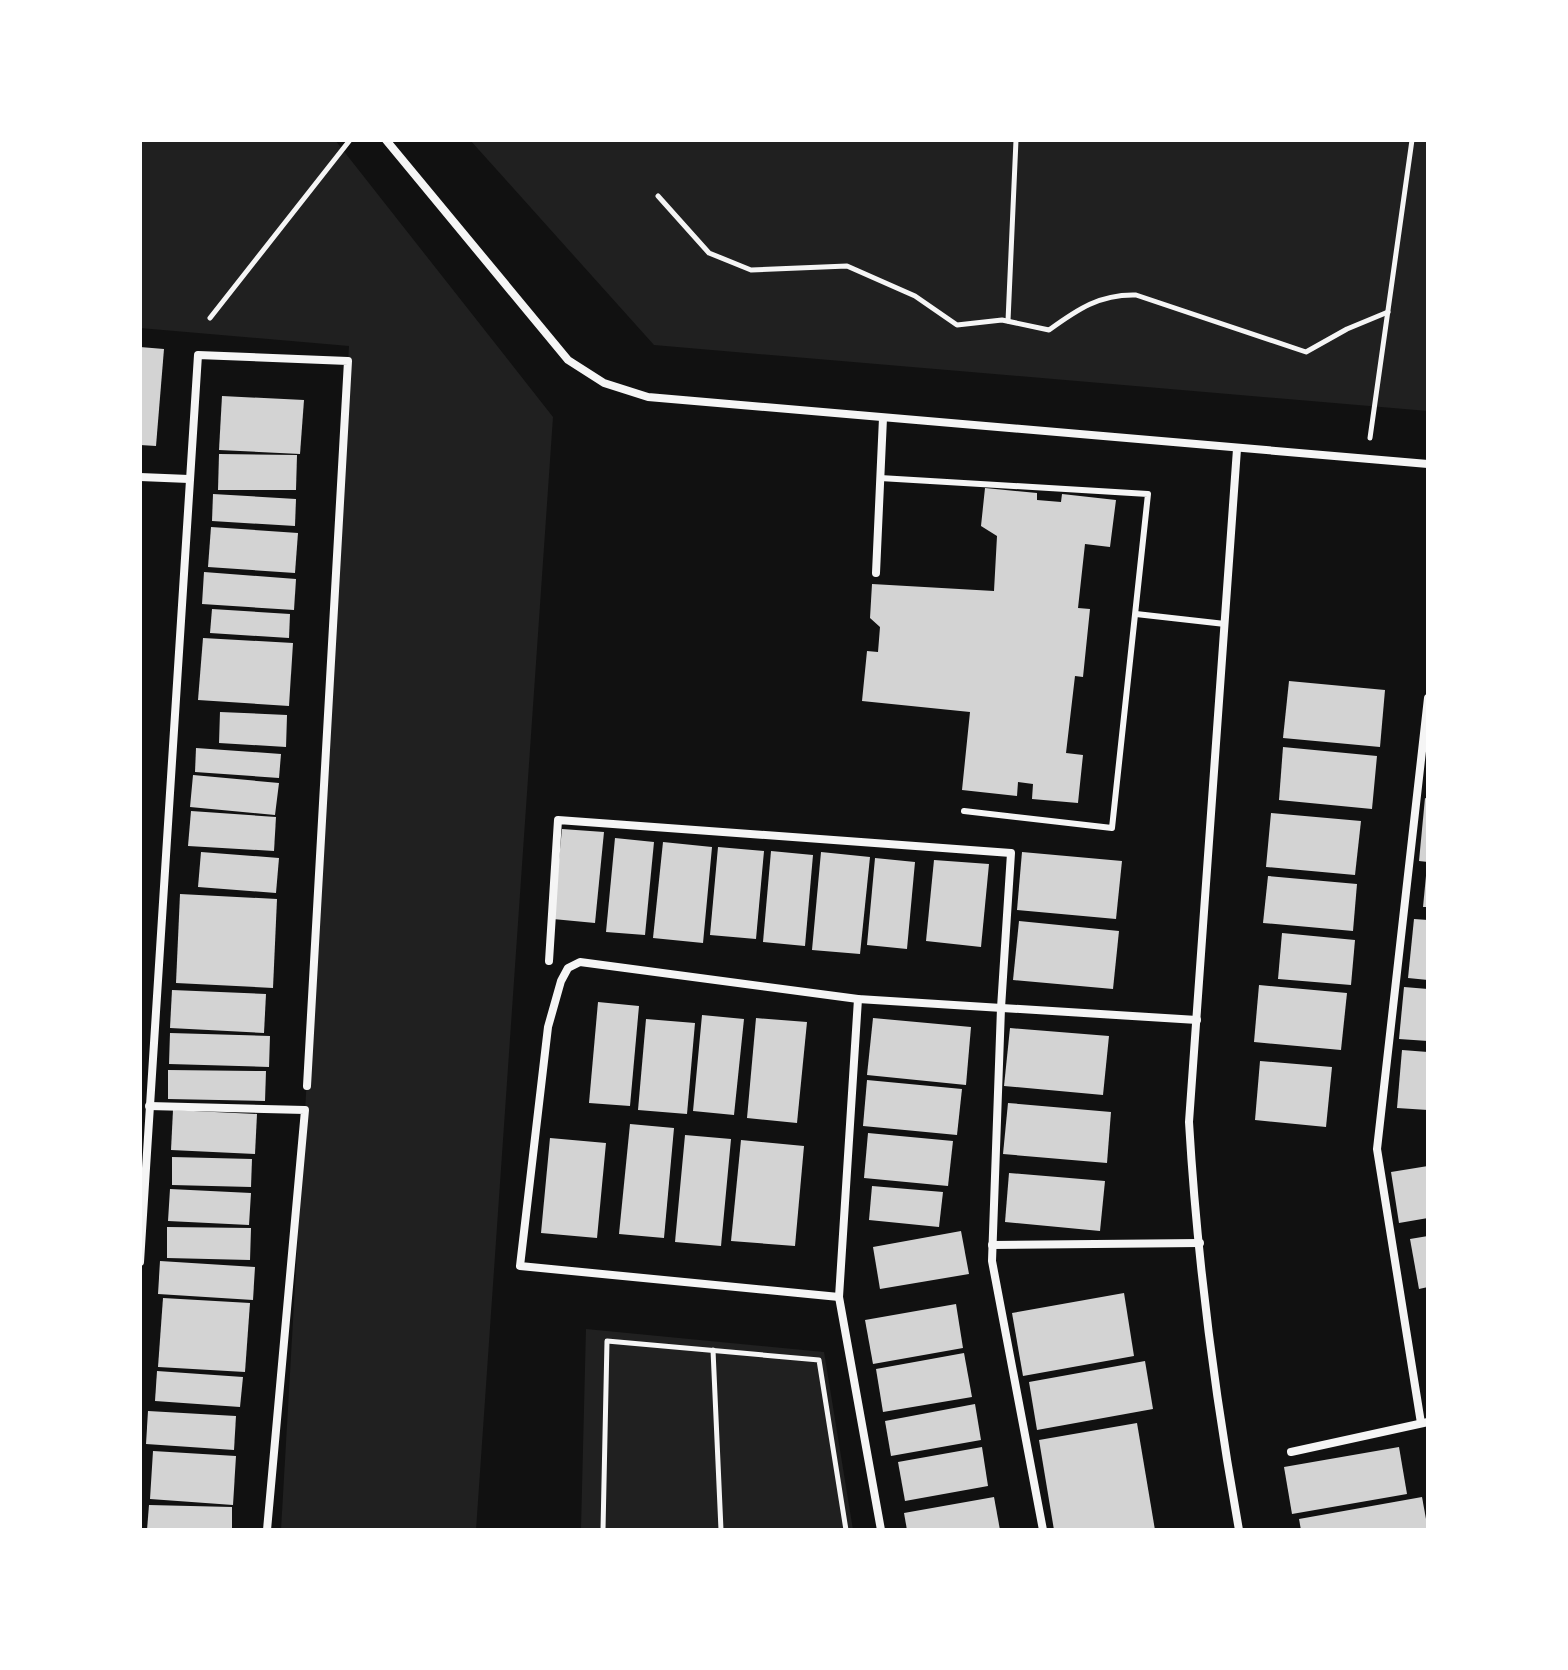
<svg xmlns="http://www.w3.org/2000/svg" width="1568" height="1670" font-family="Jost,sans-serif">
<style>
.green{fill:#202020}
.building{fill:#d3d3d3}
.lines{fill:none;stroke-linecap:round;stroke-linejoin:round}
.path{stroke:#f5f5f5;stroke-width:5}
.service{stroke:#f5f5f5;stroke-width:6}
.minor{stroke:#f5f5f5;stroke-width:8}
</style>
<rect width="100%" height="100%" fill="#111"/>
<g class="green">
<path d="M140 140H335L553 417 476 1530H281L349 346 140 328Z"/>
<path d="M470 140H1428V411L654 345Z"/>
<path d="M586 1329 824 1352 853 1530H581Z"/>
</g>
<g class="building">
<path d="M140 347 164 349 156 446 140 445Z"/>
<path d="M222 396 304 400 300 454 219 450Z"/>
<path d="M219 454 297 455 296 490H218Z"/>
<path d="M985 488 1037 493V500L1061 502 1062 494 1116 500 1110 547 1085 544 1078 608 1090 609 1083 677 1075 676 1066 753 1083 755 1078 803 1032 799 1033 784 1018 782 1017 796 962 790 970 712 862 701 867 651 878 652 880 627 870 618 872 584 994 591 997 536 981 526Z"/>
<path d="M213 494 296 499 295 526 212 521Z"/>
<path d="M211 527 298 533 295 573 208 567Z"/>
<path d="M204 572 296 579 294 610 202 604Z"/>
<path d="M212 609 290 614 289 638 210 633Z"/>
<path d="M203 638 293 643 289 706 198 700Z"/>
<path d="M1289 681 1385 690 1380 747 1283 738Z"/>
<path d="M220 712 287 715 286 747 219 743Z"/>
<path d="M1283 747 1377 756 1372 809 1279 800Z"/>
<path d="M196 748 281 754 279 778 195 772Z"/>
<path d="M193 775 279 783 275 815 190 807Z"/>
<path d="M1425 798 1428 799V862L1419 861Z"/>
<path d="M191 811 276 817 274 851 188 846Z"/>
<path d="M1271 813 1361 821 1355 875 1266 867Z"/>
<path d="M562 829 604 832 595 923 553 919Z"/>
<path d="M615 838 654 842 645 935 606 932Z"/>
<path d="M663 842 712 847 703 943 653 938Z"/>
<path d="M718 847 764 851 756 939 710 935Z"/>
<path d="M771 851 813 855 805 946 763 942Z"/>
<path d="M201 852 279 858 276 893 198 887Z"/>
<path d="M821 852 870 857 860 954 812 950Z"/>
<path d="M1022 852 1122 861 1116 919 1017 910Z"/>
<path d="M875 858 915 862 907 949 867 945Z"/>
<path d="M934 860 989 864 981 947 926 941Z"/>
<path d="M1268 876 1357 884 1353 931 1263 923Z"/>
<path d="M1426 876H1428V907H1423Z"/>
<path d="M180 894 277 899 273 988 176 983Z"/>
<path d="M1414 919 1428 920V980L1408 978Z"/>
<path d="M1019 921 1119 931 1113 989 1013 980Z"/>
<path d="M1282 933 1355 940 1351 985 1278 979Z"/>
<path d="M1259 985 1347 993 1341 1050 1254 1042Z"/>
<path d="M1404 987 1428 989V1041L1399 1039Z"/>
<path d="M172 990 266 994 264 1033 170 1028Z"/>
<path d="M598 1002 639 1006 630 1106 589 1103Z"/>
<path d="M702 1015 744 1019 734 1115 693 1111Z"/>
<path d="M756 1018 807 1022 797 1123 747 1118Z"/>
<path d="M873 1018 971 1027 966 1085 867 1075Z"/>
<path d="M646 1019 695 1023 687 1114 638 1110Z"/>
<path d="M1010 1028 1109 1036 1103 1095 1004 1086Z"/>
<path d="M170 1033 270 1036 269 1067 169 1064Z"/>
<path d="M1402 1050 1428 1052V1110L1397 1108Z"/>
<path d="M1260 1061 1332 1067 1326 1127 1255 1120Z"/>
<path d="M168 1070 266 1071 265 1101 168 1099Z"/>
<path d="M867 1080 962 1089 957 1135 863 1126Z"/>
<path d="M1008 1103 1111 1112 1107 1163 1003 1154Z"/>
<path d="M173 1110 257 1114 255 1154 171 1150Z"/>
<path d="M630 1124 674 1128 664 1238 619 1234Z"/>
<path d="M868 1133 953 1141 948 1186 864 1178Z"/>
<path d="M685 1135 731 1139 721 1246 675 1242Z"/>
<path d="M550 1138 606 1143 597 1238 541 1233Z"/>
<path d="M741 1140 804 1146 795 1246 731 1241Z"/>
<path d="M172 1157 252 1159 251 1187 172 1185Z"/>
<path d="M1428 1166V1218L1399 1223 1391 1172Z"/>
<path d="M1009 1173 1105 1181 1100 1231 1005 1222Z"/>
<path d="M872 1186 943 1192 939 1227 869 1220Z"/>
<path d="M170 1189 251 1193 249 1225 168 1221Z"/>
<path d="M167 1227 251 1228 250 1260 167 1258Z"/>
<path d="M961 1231 969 1274 880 1289 873 1247Z"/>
<path d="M1428 1236V1287L1419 1289 1410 1239Z"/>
<path d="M160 1261 255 1267 253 1300 158 1294Z"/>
<path d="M1124 1293 1134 1356 1023 1376 1012 1313Z"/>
<path d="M163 1298 250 1303 245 1372 158 1367Z"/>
<path d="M956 1304 963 1348 873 1364 865 1320Z"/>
<path d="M964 1353 972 1397 883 1412 876 1369Z"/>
<path d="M1145 1361 1153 1409 1037 1430 1029 1382Z"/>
<path d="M157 1371 243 1377 240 1407 155 1401Z"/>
<path d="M975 1404 981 1440 891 1456 885 1421Z"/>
<path d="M148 1411 236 1416 234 1450 146 1444Z"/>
<path d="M1137 1423 1155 1530H1054L1039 1440Z"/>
<path d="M982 1447 988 1486 905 1501 898 1462Z"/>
<path d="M1399 1447 1407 1494 1292 1514 1284 1467Z"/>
<path d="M153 1451 236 1456 233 1505 150 1499Z"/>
<path d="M994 1497 1000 1530H907L904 1513Z"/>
<path d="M1422 1497 1428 1530H1301L1299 1519Z"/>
<path d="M149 1505 232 1507V1530H147Z"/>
</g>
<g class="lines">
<g class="path">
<path d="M658 196 709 253 751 270 847 266 915 296 957 325 1002 320 1049 330C1078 309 1100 294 1136 295L1306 352 1347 329 1388 312"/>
<path d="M210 318 350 140"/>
<path d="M1008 321 1016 140"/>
<path d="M1370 438 1412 140"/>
<path d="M713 1350 721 1530"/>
<path d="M603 1530 607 1341 819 1360 846 1530"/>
</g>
<g class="service">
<path d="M880 478 1148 494 1112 828 964 811"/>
<path d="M1136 614 1225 624"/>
</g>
<g class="minor">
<path d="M386 140 568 360 604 383 648 397 1428 464"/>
<path d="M1237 449 1189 1122C1197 1258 1215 1396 1239 1530"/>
<path d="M140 477 189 479"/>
<path d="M876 573 883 418"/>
<path d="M549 961 558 820 1011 853 1001 1008 992 1261 1043 1530"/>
<path d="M858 999 839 1297 881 1530"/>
<path d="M149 1106 305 1110 267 1530"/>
<path d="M992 1245 1200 1243"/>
<path d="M140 1262 198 355 348 361 307 1086"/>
<path d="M839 1297 520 1266 548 1027 561 981 568 968 580 962 858 999 1197 1020"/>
<path d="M1421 1423 1377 1149 1428 698"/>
<path d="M1291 1452 1428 1422"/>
</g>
</g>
<rect width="1568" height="1670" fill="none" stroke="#ffffff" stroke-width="284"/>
</svg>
